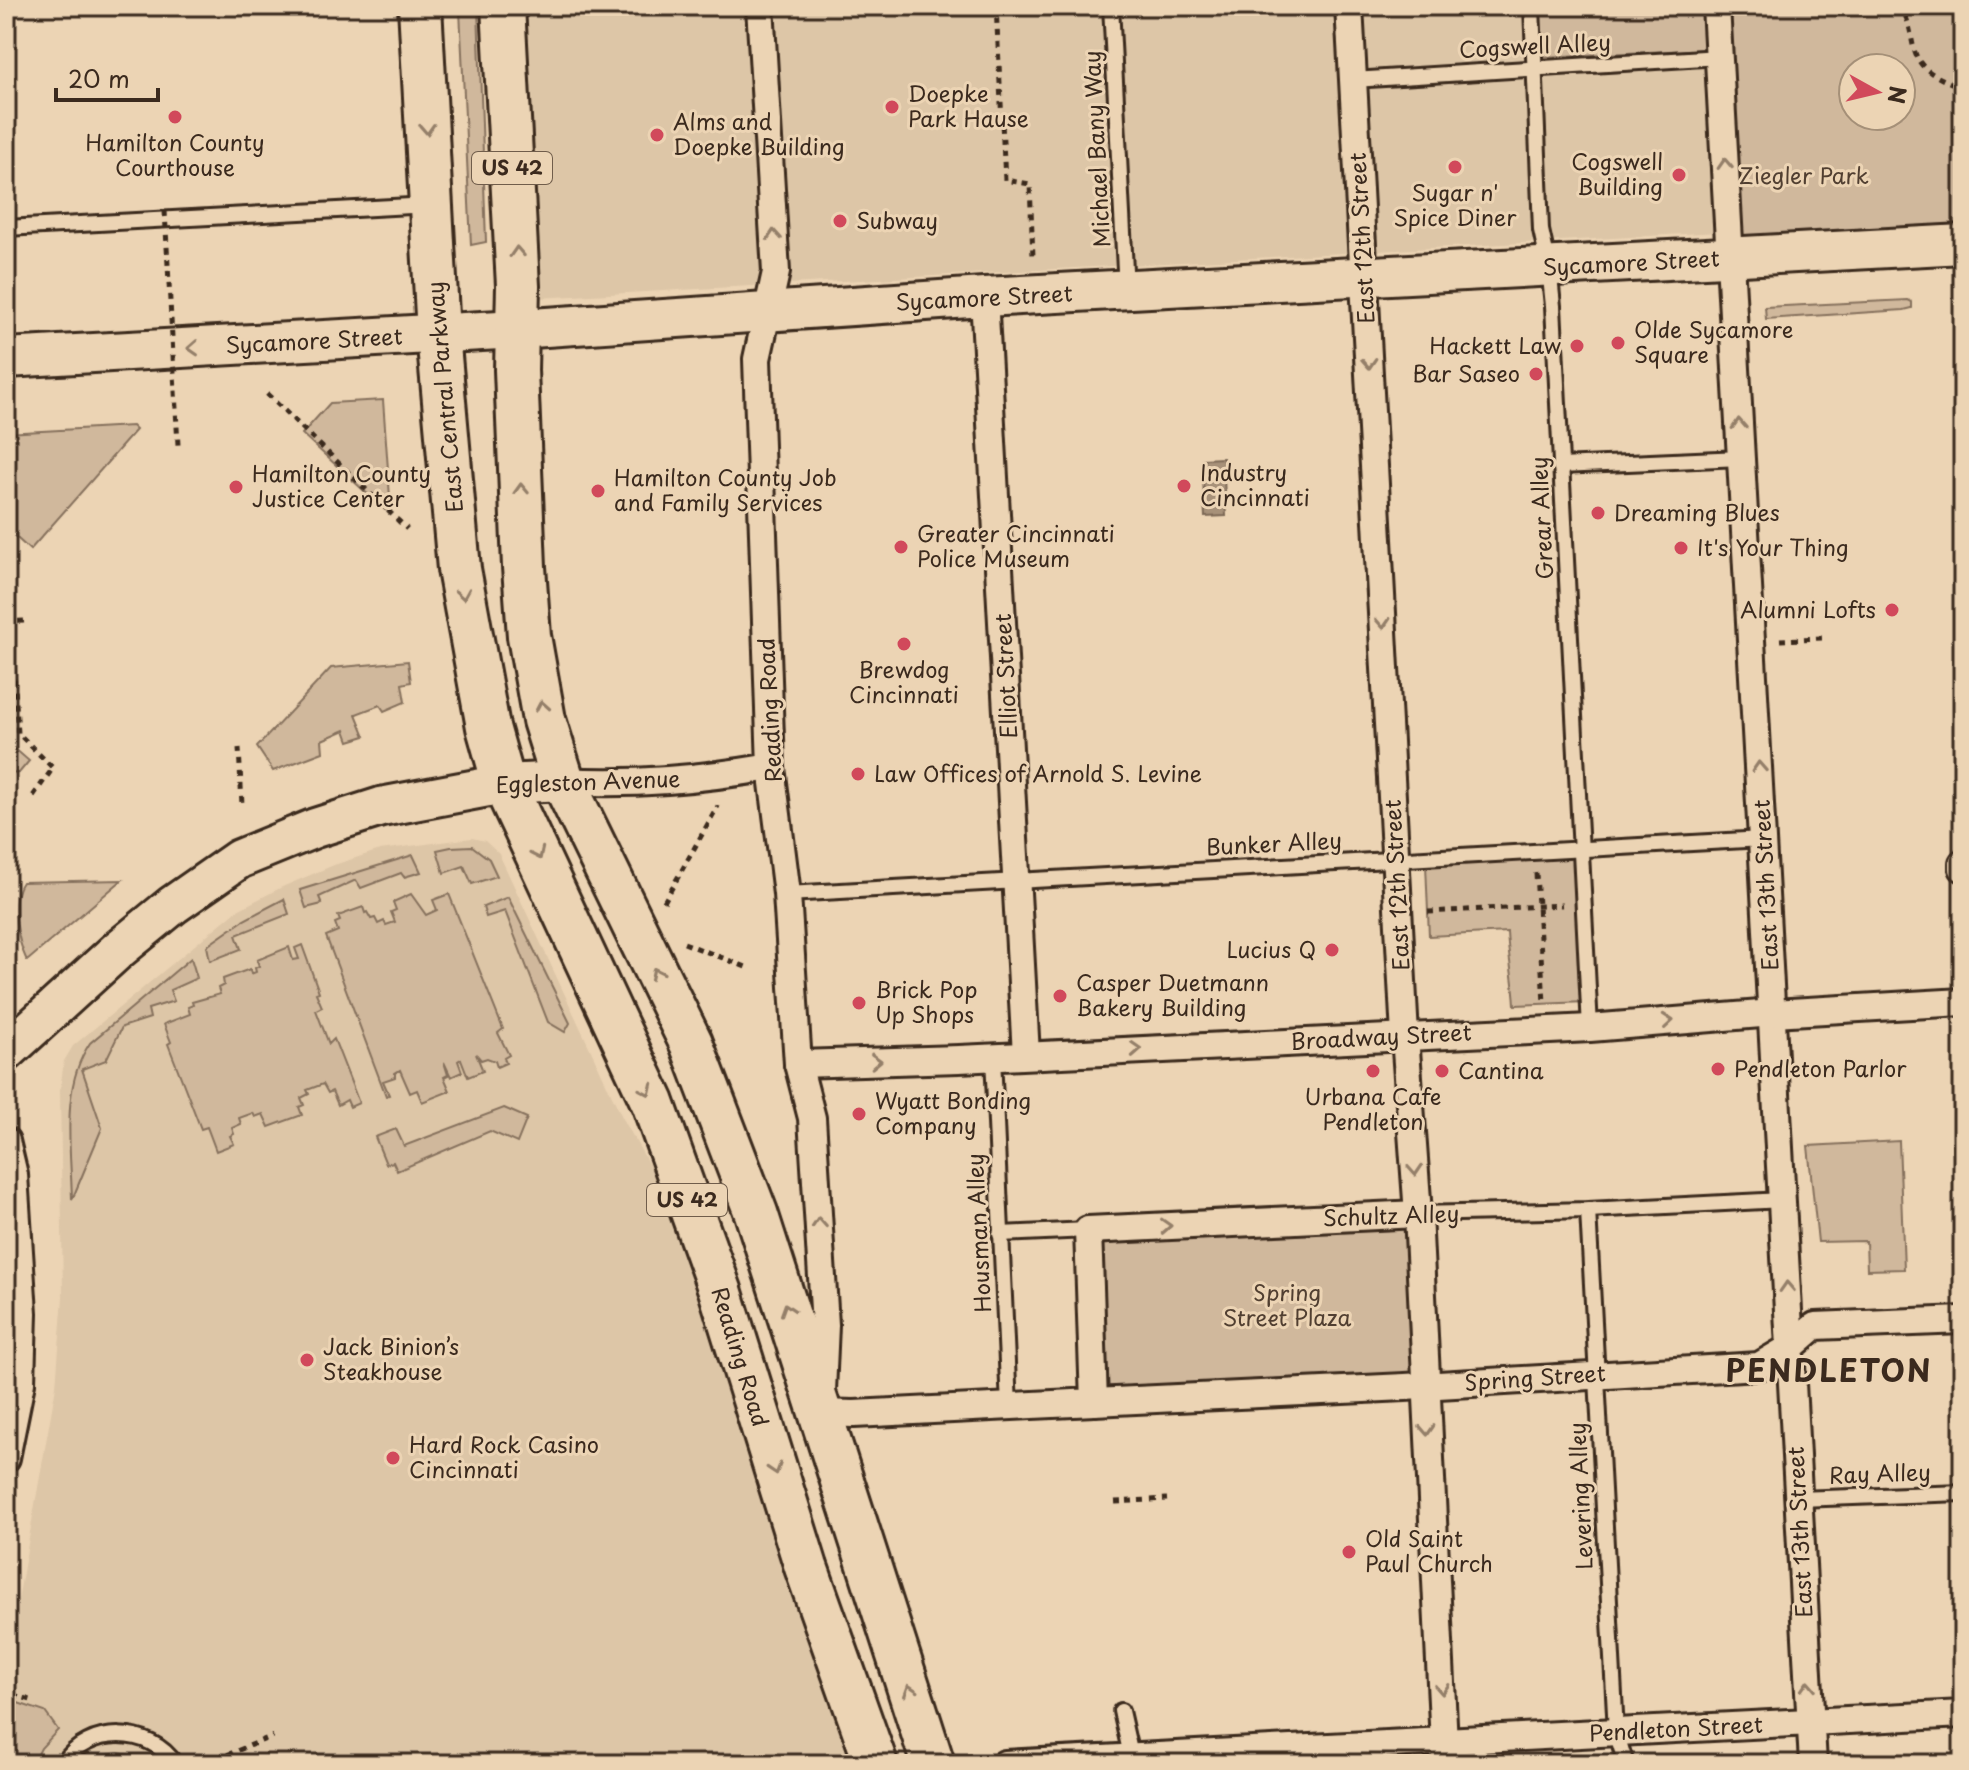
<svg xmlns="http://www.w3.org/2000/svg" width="1969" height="1770" font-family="'Playpen Sans',sans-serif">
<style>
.built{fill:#ddc6a7}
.green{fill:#d0b89c;stroke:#86715d;stroke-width:2;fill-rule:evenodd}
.water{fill:#a79179;stroke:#7c6855;stroke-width:2}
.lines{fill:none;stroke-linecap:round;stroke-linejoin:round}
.lane-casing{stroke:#3b2a1e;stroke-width:20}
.street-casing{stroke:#3b2a1e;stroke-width:32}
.secondary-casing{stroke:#3b2a1e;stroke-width:44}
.primary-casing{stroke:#3b2a1e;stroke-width:48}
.path{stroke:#3b2a1e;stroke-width:5;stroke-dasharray:6 6;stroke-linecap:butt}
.lane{stroke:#ecd4b4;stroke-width:14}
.street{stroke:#ecd4b4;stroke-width:26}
.secondary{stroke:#ecd4b4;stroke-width:38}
.primary{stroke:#ecd4b4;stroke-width:42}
.path-bridge{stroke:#3b2a1e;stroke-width:5;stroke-dasharray:6 6;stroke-linecap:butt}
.oneway{stroke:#947f69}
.poi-dot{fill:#d1495b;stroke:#ecd4b4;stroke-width:3}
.labels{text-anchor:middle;stroke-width:6;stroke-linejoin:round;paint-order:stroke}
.shield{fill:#ecd4b4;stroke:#705d4b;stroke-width:2}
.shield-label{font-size:20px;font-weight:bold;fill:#3b2a1e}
.street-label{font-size:22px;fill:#3b2a1e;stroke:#ecd4b4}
.poi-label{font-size:22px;fill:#3b2a1e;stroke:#ecd4b4;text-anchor:start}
.park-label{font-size:22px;fill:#513f31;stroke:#ecd4b4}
.district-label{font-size:30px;font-weight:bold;letter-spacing:2px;fill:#3b2a1e;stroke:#ecd4b4}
</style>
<rect width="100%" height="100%" fill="#ecd4b4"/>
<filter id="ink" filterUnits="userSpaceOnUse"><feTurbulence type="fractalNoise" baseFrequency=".0125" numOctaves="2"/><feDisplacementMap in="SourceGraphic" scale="16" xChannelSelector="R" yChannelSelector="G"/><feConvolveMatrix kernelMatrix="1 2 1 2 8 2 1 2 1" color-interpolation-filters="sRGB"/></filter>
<g filter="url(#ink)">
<g class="built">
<path d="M527 6H1540L1543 57 1709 49 1719 232 538 298Z"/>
<path d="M472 838 485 841 499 854 622 1117 720 1290 876 1764H6V1668L56 1386 63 1297 60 1089 64 1061 73 1046 236 911 282 887 334 865 380 850Z"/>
</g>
<g class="green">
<path d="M1540 6H1963V244L1730 258 1709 49 1543 57ZM1853 68H1901V116H1853Z"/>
<path d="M478 8 486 242 471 245 460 10Z"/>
<path d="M1908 300 1912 302V308L1904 310 1766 319 1765 307Z"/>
<path d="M383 400 391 511 385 510 302 434 330 403Z"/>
<path d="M132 426 136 430 30 550 6 528V433Z"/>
<path d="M408 661 411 682 402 684 405 702 384 711 380 705 356 714 365 736 349 741 345 730 322 740 323 752 273 771 257 747 331 668Z"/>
<path d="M6 741 29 761 19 773 6 774Z"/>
<path d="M472 846 489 859 497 876 472 884 464 866 444 873 437 850 451 847Z"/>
<path d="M413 855 421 872 404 877 401 873 361 888 356 880 319 897 322 904 306 908 300 890Z"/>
<path d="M1579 856 1585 1002 1515 1005C1514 980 1508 957 1507 932L1429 936 1426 864Z"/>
<path d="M122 880 27 961C18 942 9 900 22 882Z"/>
<path d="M411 894 426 915 437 910 433 900 449 894 503 1029 498 1033 509 1055 504 1058 506 1063 497 1067 495 1061 487 1058 481 1060 476 1054 483 1071 468 1077 461 1059 458 1061 462 1072 451 1077 444 1062 448 1075 444 1077 450 1091 422 1102 417 1090 410 1093 400 1070 395 1073V1077L383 1081 389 1095 386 1096 326 936 338 931 335 923 340 921 338 916 363 907 365 913 367 912 371 919 375 918 378 924 384 921 386 925 395 922 391 912 396 910 393 902Z"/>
<path d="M508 897 570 1023 565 1032 548 1022 505 911 486 917 483 907Z"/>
<path d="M284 899 289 914 236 935 241 949 210 961 207 946 244 920Z"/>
<path d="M302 945 319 992 316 993 322 1007 316 1010 329 1044 334 1039 359 1103 350 1107 347 1100 338 1105 332 1091 328 1093 323 1084 307 1090 309 1094 301 1098 304 1105 299 1107 302 1115 269 1127 263 1114 255 1117 253 1113 239 1118 241 1124 232 1128 234 1134 230 1136 234 1144 216 1151 207 1127 201 1129 168 1044 171 1042 164 1024 190 1014 188 1007 193 1005 192 1002 220 994 218 988 224 985 223 979 250 969 251 974 256 972 255 968 259 966 257 960 289 947 293 960 299 959 295 948Z"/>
<path d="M191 958 197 978 170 990 174 1001 148 1009 150 1018 122 1027 106 1060 82 1069 102 1128 72 1200C71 1149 60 1087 90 1043Z"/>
<path d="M504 1108 527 1118 517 1143 490 1131 397 1171 393 1162 386 1164 375 1137 396 1129 404 1146Z"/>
<path d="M1899 1141 1904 1269 1867 1270 1866 1241 1818 1242 1808 1146Z"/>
<path d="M1415 1213 1425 1386 1094 1402 1088 1230Z"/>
<path d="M12 1701 45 1712 58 1730 41 1748 33 1764H6V1732Z"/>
<path d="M118 1753 141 1757 150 1764H91L107 1755Z"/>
</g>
<path class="water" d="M1223 458 1226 516 1205 517 1202 459Z"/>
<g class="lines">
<defs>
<g id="lane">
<path d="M1111 6 1126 289"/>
<path d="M1532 6 1541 230 1549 267 1553 306 1590 1028"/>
<path d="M1353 80 1720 57"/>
<path d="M6 228 429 205"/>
<path d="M1560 466 1741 458"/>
<path d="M787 894 1763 839"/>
<path d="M993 1057 1009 1406"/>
<path d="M1588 1210 1616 1732 1626 1764"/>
<path d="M1418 1214 1588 1210 1783 1200"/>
<path d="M1000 1234 1088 1230"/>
<path d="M1798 1499 1963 1493"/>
<path d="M1121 1711 1132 1760"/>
<path d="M63 1764C87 1725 151 1726 175 1764"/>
</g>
<g id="street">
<path d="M760 6 776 272 757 359 771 767 787 894 798 1064 812 1118 825 1325 821 1413 854 1414 1094 1402 1088 1230 1418 1214"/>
<path d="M1349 6 1405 1036 1418 1214 1445 1764"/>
<path d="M1716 6 1813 1764"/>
<path d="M984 297 1026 1055"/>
<path d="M563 781C635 785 700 779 771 767"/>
<path d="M1963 863V868"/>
<path d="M798 1064 959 1059 1590 1028 1773 1013 1963 1002"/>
<path d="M6 1141 14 1175 23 1313 21 1383 6 1458"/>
<path d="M1094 1402 1405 1387 1759 1366 1791 1347 1815 1326 1963 1320"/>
<path d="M1005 1764 1963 1714"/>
</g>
<g id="secondary">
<path d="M6 358 517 329 984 297 1963 244"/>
<path d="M6 1052 118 950 173 905 239 859 315 828 381 807 504 784 563 781"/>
</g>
<g id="primary">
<path d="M420 6 438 334 459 569 488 727 504 784 653 1103 720 1290 806 1567 876 1764"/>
<path d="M503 6 518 286 516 370 524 567 529 636 544 720 563 781 691 1043 756 1213 933 1764"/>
</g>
</defs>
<use href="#lane" class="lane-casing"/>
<use href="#street" class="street-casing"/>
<use href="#secondary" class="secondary-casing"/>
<use href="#primary" class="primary-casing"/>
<g class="path">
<path d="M996 6 1005 180 1030 184 1033 257"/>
<path d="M1899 6C1914 24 1909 45 1919 61 1927 74 1949 83 1963 87"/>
<path d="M267 394 407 529"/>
<path d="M6 559 18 733 53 768 31 799"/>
<path d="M1780 640 1822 638"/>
<path d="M239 748 242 805"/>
<path d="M1536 873 1544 1003"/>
<path d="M664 902 718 806"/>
<path d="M1428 912 1562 905"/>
<path d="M684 943 746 967"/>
<path d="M1115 1502 1167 1499"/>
<path d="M13 1695 31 1700"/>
<path d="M205 1764 273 1736"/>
</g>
<use href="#lane" class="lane"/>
<use href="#street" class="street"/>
<use href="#secondary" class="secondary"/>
<use href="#primary" class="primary"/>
<g class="path-bridge">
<path d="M165 211 178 445"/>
<path d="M6 622 25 621"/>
</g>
</g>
<defs><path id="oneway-chevron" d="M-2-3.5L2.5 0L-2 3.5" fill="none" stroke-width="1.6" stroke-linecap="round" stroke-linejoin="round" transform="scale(2)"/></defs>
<g class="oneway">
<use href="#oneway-chevron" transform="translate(427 129) rotate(87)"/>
<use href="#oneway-chevron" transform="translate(1725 164) rotate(-93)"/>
<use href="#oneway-chevron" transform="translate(774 235) rotate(-94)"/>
<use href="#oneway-chevron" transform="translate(517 252) rotate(-93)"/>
<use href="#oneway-chevron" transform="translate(193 348) rotate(177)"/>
<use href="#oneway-chevron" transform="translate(1369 363) rotate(87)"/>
<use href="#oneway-chevron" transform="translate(1739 424) rotate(-93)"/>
<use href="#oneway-chevron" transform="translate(521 489) rotate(-92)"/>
<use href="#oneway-chevron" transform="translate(463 594) rotate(81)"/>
<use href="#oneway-chevron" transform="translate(1383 623) rotate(87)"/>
<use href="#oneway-chevron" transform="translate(542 706) rotate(-100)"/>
<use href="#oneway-chevron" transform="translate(1759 767) rotate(-93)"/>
<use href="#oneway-chevron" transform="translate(538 854) rotate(65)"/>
<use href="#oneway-chevron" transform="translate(656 973) rotate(-116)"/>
<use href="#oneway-chevron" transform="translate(1668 1021) rotate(-5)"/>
<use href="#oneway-chevron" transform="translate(1136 1049) rotate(-3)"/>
<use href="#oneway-chevron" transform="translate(876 1061) rotate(-2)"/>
<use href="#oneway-chevron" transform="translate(647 1090) rotate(65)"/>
<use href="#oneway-chevron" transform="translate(1415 1170) rotate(86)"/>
<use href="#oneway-chevron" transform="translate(819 1223) rotate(-94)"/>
<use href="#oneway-chevron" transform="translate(1166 1226) rotate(-3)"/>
<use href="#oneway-chevron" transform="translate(1787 1287) rotate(-93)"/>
<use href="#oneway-chevron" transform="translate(787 1309) rotate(-108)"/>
<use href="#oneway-chevron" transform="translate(1427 1430) rotate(87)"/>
<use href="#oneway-chevron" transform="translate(775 1469) rotate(72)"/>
<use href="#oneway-chevron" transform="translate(1808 1686) rotate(-93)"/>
<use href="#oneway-chevron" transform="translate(1442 1689) rotate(87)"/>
<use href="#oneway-chevron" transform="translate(910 1690) rotate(-108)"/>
</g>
</g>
<g class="poi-dot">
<circle cx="892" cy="107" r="8"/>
<circle cx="175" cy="117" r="8"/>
<circle cx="657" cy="135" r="8"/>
<circle cx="1455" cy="167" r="8"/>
<circle cx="1679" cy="175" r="8"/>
<circle cx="840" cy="221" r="8"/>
<circle cx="1618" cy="343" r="8"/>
<circle cx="1577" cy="346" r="8"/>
<circle cx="1536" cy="374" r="8"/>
<circle cx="1184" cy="486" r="8"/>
<circle cx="236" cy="487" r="8"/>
<circle cx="598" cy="491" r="8"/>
<circle cx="1598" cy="513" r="8"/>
<circle cx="901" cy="547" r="8"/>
<circle cx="1681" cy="548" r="8"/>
<circle cx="1892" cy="610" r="8"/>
<circle cx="904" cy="644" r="8"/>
<circle cx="858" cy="774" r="8"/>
<circle cx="1332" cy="950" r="8"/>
<circle cx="1060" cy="996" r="8"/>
<circle cx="859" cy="1003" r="8"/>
<circle cx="1718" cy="1069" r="8"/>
<circle cx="1373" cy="1071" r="8"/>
<circle cx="1442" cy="1071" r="8"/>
<circle cx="859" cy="1114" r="8"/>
<circle cx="307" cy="1360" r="8"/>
<circle cx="393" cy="1458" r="8"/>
<circle cx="1349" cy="1552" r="8"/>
</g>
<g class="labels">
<g class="shield">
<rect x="472" y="152" width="80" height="32" rx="6"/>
<rect x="647" y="1184" width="80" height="32" rx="6"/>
</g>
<g class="shield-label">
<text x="512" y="175">US 42</text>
<text x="687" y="1207">US 42</text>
</g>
<g class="street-label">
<text transform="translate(1535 46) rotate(-3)" y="8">Cogswell Alley</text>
<text transform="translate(1097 149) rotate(-93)" y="8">Michael Bany Way</text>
<text transform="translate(1362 238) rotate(-93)" y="8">East 12th Street</text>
<text transform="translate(1631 263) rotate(-3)" y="8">Sycamore Street</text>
<text transform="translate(984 298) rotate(-3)" y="8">Sycamore Street</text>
<text transform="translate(314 341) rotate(-3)" y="8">Sycamore Street</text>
<text transform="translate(445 397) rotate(-95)" y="8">East Central Parkway</text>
<text transform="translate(1542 518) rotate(-93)" y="8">Grear Alley</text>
<text transform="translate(1006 676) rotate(-93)" y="8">Elliot Street</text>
<text transform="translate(770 710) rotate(-93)" y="8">Reading Road</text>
<text transform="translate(588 782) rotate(-2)" y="8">Eggleston Avenue</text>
<text transform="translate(1274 844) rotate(-3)" y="8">Bunker Alley</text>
<text transform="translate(1397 885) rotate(-93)" y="8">East 12th Street</text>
<text transform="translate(1766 885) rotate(-93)" y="8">East 13th Street</text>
<text transform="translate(1381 1037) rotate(-3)" y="8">Broadway Street</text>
<text transform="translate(1391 1216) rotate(-2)" y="8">Schultz Alley</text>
<text transform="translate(979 1233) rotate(-93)" y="8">Housman Alley</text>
<text transform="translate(740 1357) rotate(73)" y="8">Reading Road</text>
<text transform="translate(1535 1378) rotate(-4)" y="8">Spring Street</text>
<text transform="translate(1880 1474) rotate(-2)" y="8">Ray Alley</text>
<text transform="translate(1581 1496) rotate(-93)" y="8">Levering Alley</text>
<text transform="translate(1800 1532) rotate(-93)" y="8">East 13th Street</text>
<text transform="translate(1676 1729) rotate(-3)" y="8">Pendleton Street</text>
</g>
<g class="poi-label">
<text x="908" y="102">Doepke<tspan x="908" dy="25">Park Hause</tspan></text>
<text x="673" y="130">Alms and<tspan x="673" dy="25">Doepke Building</tspan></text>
<text x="175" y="151" text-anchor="middle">Hamilton County<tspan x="175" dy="25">Courthouse</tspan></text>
<text x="1663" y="170" text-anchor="end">Cogswell<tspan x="1663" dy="25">Building</tspan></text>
<text x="1455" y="201" text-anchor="middle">Sugar n'<tspan x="1455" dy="25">Spice Diner</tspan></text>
<text x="856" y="229">Subway</text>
<text x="1634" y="338">Olde Sycamore<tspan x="1634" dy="25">Square</tspan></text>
<text x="1561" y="354" text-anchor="end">Hackett Law</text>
<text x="1520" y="382" text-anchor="end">Bar Saseo</text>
<text x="1200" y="481">Industry<tspan x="1200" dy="25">Cincinnati</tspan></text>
<text x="252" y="482">Hamilton County<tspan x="252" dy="25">Justice Center</tspan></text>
<text x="614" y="486">Hamilton County Job<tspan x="614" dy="25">and Family Services</tspan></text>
<text x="1614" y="521">Dreaming Blues</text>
<text x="917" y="542">Greater Cincinnati<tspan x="917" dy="25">Police Museum</tspan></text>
<text x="1697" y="556">It's Your Thing</text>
<text x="1876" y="618" text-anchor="end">Alumni Lofts</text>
<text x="904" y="678" text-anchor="middle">Brewdog<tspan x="904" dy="25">Cincinnati</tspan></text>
<text x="874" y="782">Law Offices of Arnold S. Levine</text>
<text x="1316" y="958" text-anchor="end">Lucius Q</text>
<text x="1076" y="991">Casper Duetmann<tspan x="1076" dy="25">Bakery Building</tspan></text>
<text x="875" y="998">Brick Pop<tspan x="875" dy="25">Up Shops</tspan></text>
<text x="1734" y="1077">Pendleton Parlor</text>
<text x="1458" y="1079">Cantina</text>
<text x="1373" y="1105" text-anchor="middle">Urbana Cafe<tspan x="1373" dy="25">Pendleton</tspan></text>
<text x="875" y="1109">Wyatt Bonding<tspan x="875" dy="25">Company</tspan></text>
<text x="323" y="1355">Jack Binion’s<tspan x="323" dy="25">Steakhouse</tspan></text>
<text x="409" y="1453">Hard Rock Casino<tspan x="409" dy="25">Cincinnati</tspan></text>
<text x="1365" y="1547">Old Saint<tspan x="1365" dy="25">Paul Church</tspan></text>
</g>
<g class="park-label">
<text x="1804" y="184">Ziegler Park</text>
<text x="1287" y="1301">Spring<tspan x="1287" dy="25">Street Plaza</tspan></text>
</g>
<g class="district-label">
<text x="1829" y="1382">PENDLETON</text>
</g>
</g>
<rect width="1969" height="1770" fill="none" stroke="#ecd4b4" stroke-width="32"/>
<rect x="16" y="16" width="1937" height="1738" fill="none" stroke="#3b2a1e" stroke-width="3" filter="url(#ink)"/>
<g transform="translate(1877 92) rotate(98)"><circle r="38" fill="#ecd4b4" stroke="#a59078" stroke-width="2"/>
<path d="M0-6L14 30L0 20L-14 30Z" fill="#d1495b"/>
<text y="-12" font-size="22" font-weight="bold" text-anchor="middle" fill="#3b2a1e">N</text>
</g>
<path d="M56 88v12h102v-12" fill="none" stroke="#3b2a1e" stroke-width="4"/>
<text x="68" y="88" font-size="24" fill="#3b2a1e" stroke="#ecd4b4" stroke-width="6" paint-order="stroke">20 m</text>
</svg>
